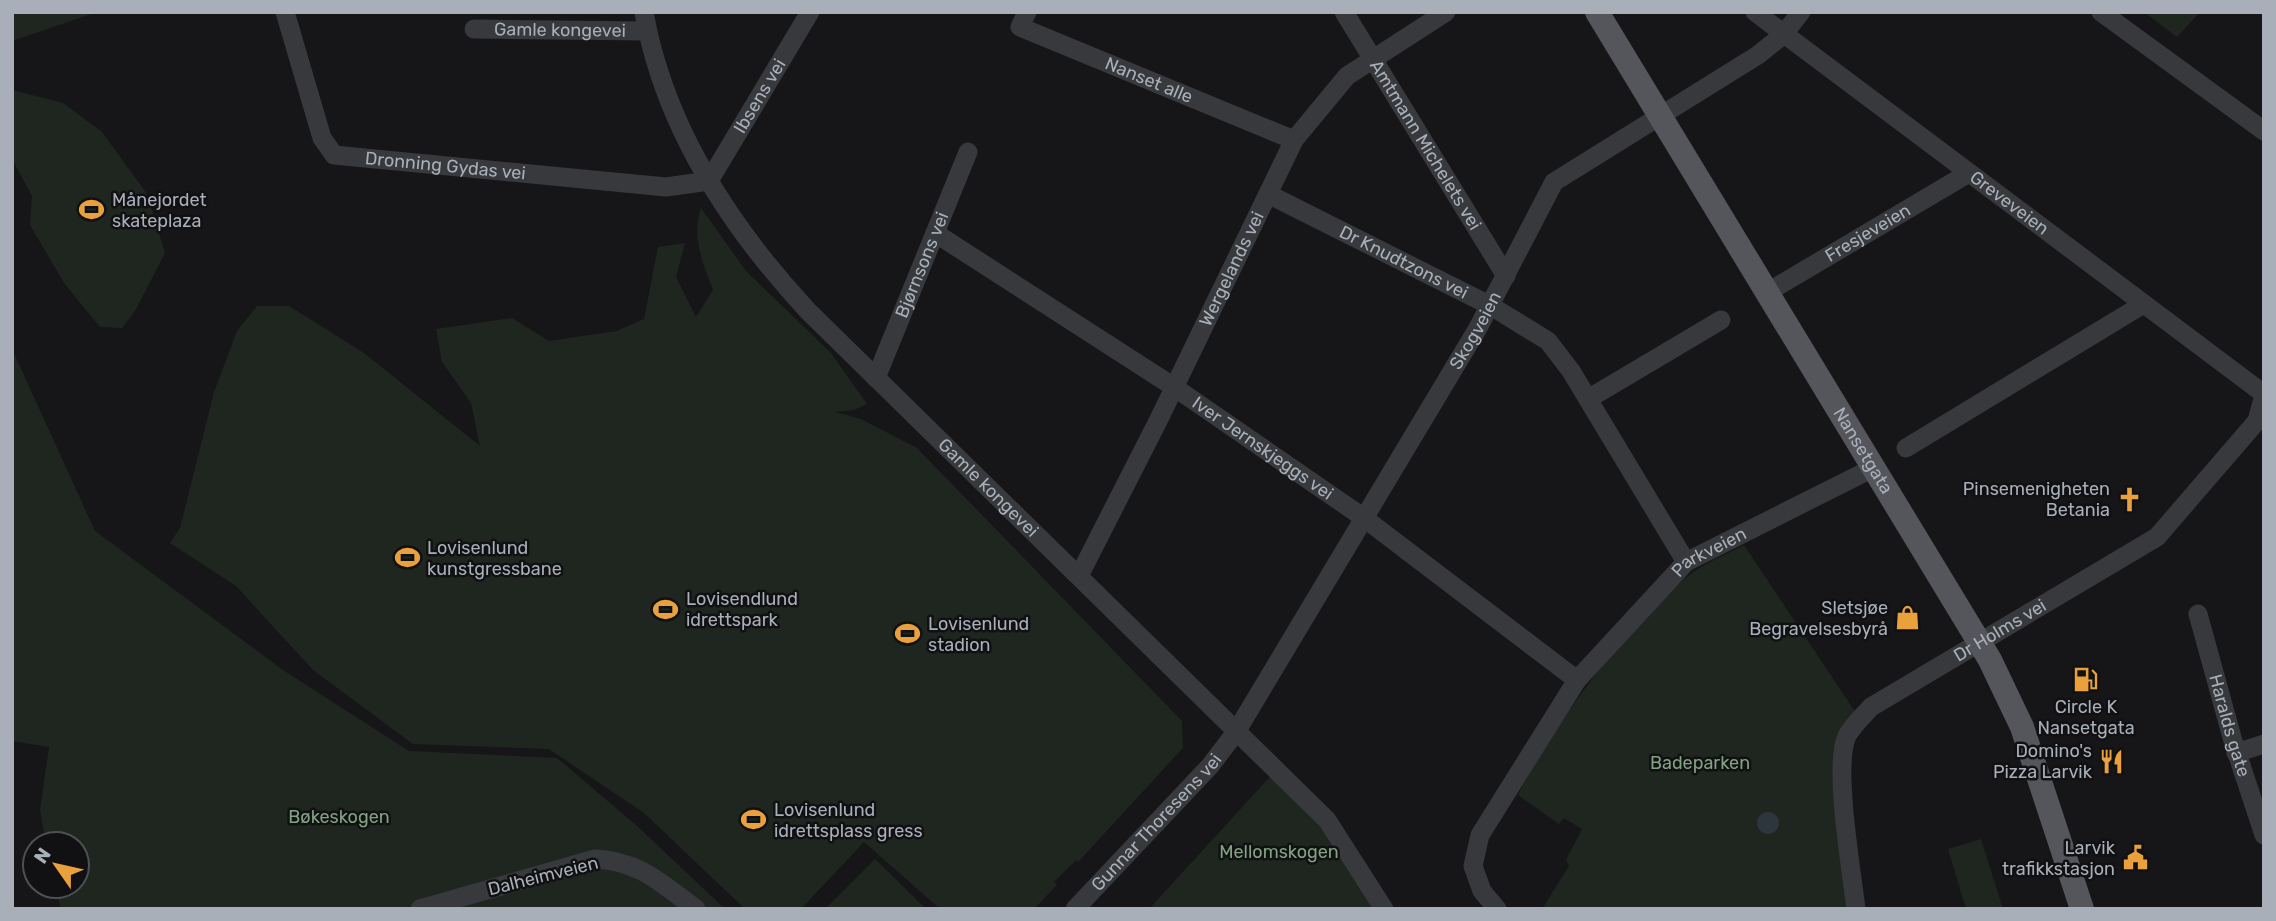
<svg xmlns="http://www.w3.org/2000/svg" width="2276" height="921" font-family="Rubik,sans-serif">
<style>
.green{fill:#1f261f}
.water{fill:#2d363c}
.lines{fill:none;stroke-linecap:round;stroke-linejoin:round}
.minor{stroke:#37393d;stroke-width:19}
.major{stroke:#54565c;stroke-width:24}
.labels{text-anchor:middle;stroke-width:5;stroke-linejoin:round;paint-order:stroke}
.street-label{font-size:18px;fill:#a9afb8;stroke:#111113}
.poi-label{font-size:18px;fill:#a9afb8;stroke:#111113;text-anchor:start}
.park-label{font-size:18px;fill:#82a281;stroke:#111113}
</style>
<rect width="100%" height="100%" fill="#161618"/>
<g class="green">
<path d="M12 12H97L12 41Z"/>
<path d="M2144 12H2200L2177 37Z"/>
<path d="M12 90 63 103 102 132 147 194 165 253 136 309 122 328 100 327 64 283 30 225 32 196 12 159Z"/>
<path d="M701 208 746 271 831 353 867 404 854 410 835 412 861 419 917 448 1182 721 1183 748 1078 862 1076 860 1054 882 1057 885 1034 909H940L864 842 801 909H745L644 813 549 749 413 744 313 670 236 586 170 543 180 528 214 392 237 331 257 306H289L364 353 480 446 471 403 442 362 436 329 512 318 549 341 617 331 644 319 658 247 685 243 676 277 696 317 713 290C703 263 691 237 701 208Z"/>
<path d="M12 349 95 531 283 670 409 751 557 758 635 824 725 909H61L55 886H77V844H46L40 810 49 747 12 741Z"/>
<path d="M1744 545 1856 713 1847 725 1848 909H1542L1569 866 1566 860 1582 829 1564 818 1559 824 1518 795C1551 727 1632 619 1692 573 1707 562 1727 554 1744 545Z"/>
<path d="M1276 770 1384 909H1149Z"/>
<path d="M1981 839 2003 909H1966L1948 849Z"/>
<path d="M875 859 926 909H825Z"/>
</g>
<circle class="water" cx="1768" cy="823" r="11"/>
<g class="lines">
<g class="minor">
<path id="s1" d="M285 12 322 138 334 155 666 187 709 181 810 12"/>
<path id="s2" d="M644 12C664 126 731 228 808 311L1327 820 1384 909"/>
<path id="s3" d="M1027 12 1020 27 1294 140"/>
<path id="s4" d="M1344 12 1506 276"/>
<path id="s5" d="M1755 12 2264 394"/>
<path d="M2101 12 2264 131"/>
<path id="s6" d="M474 29 647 31"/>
<path id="s7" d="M1268 194 1491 306 1548 341 1571 371 1686 562"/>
<path id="s8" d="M935 233 1174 387 1364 518 1577 680"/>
<path id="s9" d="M1768 292 1967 174"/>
<path id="s10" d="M876 378 968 152"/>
<path d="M1588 399 1721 320"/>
<path d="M1906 448 2142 305"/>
<path id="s11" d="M1079 576 1158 421 1294 140 1347 76 1446 12"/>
<path id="s12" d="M2198 614 2233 741 2264 835"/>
<path d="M2236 753 2264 744"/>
<path d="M420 909 595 859C639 861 661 883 696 909"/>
<path id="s13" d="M1075 909 1210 766 1236 732 1478 328 1554 182 1758 55 1783 35 1801 12"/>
<path id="s14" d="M1497 909 1482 891 1473 866 1480 835 1577 680 1686 562 1873 468"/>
<path id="s15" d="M1856 909C1852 873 1833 766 1847 736 1852 726 1864 715 1871 707L2157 537 2257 421 2264 395"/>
</g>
<path class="major" id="s16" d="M1597 12 1990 660 2022 727 2082 909"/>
</g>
<defs>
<symbol id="stadium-bare" viewBox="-9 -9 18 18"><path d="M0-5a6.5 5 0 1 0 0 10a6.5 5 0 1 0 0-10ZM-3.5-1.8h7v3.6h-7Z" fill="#eaa03c" stroke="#111113" stroke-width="2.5" paint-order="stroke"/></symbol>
<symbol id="church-bare" viewBox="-9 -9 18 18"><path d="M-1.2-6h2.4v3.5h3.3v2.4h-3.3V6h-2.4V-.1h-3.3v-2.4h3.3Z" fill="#eaa03c" stroke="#111113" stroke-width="2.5" paint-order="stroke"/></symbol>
<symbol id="shop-bare" viewBox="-9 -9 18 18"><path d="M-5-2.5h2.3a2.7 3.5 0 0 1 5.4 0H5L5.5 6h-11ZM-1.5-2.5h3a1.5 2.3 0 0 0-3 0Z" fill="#eaa03c" stroke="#111113" stroke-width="2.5" paint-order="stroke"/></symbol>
<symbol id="fuel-bare" viewBox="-9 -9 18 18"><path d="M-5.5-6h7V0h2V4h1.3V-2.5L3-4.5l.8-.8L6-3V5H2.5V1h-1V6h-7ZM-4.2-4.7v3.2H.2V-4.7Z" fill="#eaa03c" stroke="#111113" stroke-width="2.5" paint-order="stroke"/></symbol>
<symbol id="restaurant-bare" viewBox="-9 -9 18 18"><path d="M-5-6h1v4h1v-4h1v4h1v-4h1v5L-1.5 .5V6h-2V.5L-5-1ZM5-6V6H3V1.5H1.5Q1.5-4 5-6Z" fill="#eaa03c" stroke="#111113" stroke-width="2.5" paint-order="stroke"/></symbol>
<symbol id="civic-bare" viewBox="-9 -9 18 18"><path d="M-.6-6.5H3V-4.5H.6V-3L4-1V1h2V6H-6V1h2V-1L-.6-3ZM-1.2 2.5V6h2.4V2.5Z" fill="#eaa03c" stroke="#111113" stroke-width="2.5" paint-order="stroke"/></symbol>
</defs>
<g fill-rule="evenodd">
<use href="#stadium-bare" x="74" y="192" width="35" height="35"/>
<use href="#church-bare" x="2112" y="482" width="35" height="35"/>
<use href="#stadium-bare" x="390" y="540" width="35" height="35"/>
<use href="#stadium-bare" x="648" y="592" width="35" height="35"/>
<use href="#shop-bare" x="1890" y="600" width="35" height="35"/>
<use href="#stadium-bare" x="890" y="616" width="35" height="35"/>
<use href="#fuel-bare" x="2068" y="662" width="35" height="35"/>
<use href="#restaurant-bare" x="2094" y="744" width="35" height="35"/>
<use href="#stadium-bare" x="736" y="802" width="35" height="35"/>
<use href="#civic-bare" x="2118" y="840" width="35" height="35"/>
</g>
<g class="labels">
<g class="street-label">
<text dy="6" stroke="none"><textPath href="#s6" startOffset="86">Gamle kongevei</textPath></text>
<text dy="6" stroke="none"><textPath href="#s3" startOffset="156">Nanset alle</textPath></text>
<text dy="6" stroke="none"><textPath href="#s1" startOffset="628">Ibsens vei</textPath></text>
<text dy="6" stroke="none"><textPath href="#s4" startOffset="156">Amtmann Michelets vei</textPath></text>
<text dy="6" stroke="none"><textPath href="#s1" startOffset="264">Dronning Gydas vei</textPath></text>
<text dy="6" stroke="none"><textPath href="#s5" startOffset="318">Greveveien</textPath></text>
<text dy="6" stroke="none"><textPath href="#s9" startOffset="116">Fresjeveien</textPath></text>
<text dy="6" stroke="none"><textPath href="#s7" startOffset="152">Dr Knudtzons vei</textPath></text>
<text dy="6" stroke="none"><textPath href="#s10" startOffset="122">Bjørnsons vei</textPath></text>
<text dy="6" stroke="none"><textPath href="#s11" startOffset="343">Wergelands vei</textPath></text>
<text dy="6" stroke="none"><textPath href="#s13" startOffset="707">Skogveien</textPath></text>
<text dy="6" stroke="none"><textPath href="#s8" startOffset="392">Iver Jernskjeggs vei</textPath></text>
<text dy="6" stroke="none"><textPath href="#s16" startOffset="513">Nansetgata</textPath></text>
<text dy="6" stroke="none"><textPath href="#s2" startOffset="598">Gamle kongevei</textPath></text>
<text dy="6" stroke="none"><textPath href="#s14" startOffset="450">Parkveien</textPath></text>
<text dy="6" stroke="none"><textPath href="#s15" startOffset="362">Dr Holms vei</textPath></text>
<text dy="6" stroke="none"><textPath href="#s12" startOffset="116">Haralds gate</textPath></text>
<text dy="6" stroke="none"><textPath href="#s13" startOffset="119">Gunnar Thoresens vei</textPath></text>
<text transform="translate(543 876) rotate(-14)" y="6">Dalheimveien</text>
</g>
<g class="poi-label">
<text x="112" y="206">Månejordet<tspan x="112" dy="21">skateplaza</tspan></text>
<text x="2110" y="495" text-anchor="end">Pinsemenigheten<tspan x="2110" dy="21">Betania</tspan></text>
<text x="427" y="554">Lovisenlund<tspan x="427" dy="21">kunstgressbane</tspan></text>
<text x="686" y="605">Lovisendlund<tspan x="686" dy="21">idrettspark</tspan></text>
<text x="1888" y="614" text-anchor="end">Sletsjøe<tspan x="1888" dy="21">Begravelsesbyrå</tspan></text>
<text x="928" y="630">Lovisenlund<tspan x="928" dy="21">stadion</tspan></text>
<text x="2086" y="713" text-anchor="middle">Circle K<tspan x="2086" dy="21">Nansetgata</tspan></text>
<text x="2092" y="757" text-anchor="end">Domino's<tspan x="2092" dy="21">Pizza Larvik</tspan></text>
<text x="774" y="816">Lovisenlund<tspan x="774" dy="21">idrettsplass gress</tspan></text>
<text x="2115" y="854" text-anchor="end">Larvik<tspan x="2115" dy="21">trafikkstasjon</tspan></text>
</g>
<g class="park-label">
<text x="1700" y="769">Badeparken</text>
<text x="339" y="823">Bøkeskogen</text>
<text x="1279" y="858">Mellomskogen</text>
</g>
</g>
<rect width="2276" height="921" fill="none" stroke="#a9afb8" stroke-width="28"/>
<g transform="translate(56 865) rotate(304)"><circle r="33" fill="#111113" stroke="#4e5055" stroke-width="2"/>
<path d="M0-5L12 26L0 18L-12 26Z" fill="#eaa03c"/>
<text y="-10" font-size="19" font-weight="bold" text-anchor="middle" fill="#a9afb8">N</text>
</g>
</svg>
